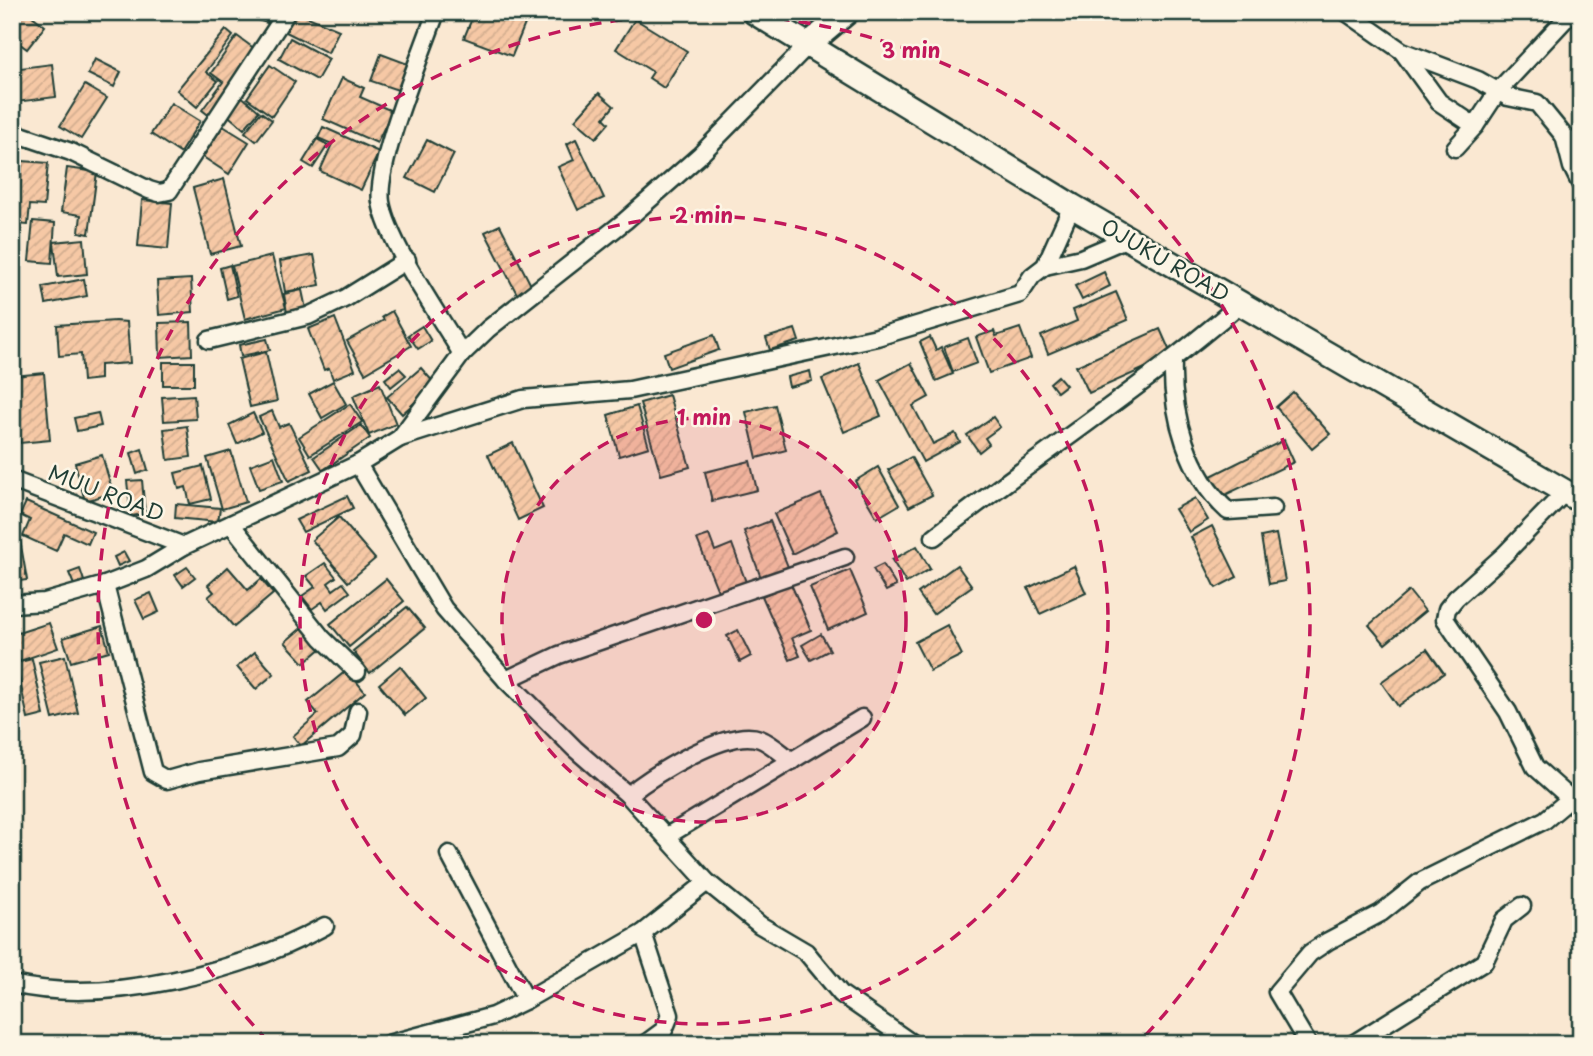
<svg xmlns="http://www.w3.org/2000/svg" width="1593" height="1056" font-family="'Playpen Sans',sans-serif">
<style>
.building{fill:url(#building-hatch);stroke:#1f3d34;stroke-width:2}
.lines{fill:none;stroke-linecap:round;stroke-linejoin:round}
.street-casing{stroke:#1f3d34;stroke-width:21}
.secondary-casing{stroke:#1f3d34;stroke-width:28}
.street{stroke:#fcf5e5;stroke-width:16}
.secondary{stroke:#fcf5e5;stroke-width:23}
.ring{fill:none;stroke:#c2185b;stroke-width:3.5;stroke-dasharray:12 9}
.labels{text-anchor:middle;stroke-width:5;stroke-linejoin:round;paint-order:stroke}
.street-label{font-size:21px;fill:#1f3d34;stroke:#fcf5e5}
.centre{fill:#c2185b;stroke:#fcf5e5;stroke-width:3.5}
.ring-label{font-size:21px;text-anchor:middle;font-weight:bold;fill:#c2185b;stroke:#fcf5e5;stroke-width:5;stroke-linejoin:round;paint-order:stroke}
</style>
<defs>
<pattern id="building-hatch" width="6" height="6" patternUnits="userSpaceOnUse" patternTransform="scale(1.75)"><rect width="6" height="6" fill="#f6c8a5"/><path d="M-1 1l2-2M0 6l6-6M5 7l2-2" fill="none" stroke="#d2ad8f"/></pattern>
</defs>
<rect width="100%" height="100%" fill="#fae8d2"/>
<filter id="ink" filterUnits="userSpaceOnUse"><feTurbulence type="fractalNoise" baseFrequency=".0143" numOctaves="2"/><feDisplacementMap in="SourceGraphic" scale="14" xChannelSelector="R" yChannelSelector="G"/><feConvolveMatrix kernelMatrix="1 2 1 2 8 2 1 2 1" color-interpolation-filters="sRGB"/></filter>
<g filter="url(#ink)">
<g class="building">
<path d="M12 12H27L45 26 27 49 12 38Z"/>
<path d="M232 12H270L267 23Z"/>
<path d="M296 12 339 30 328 53 286 32Z"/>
<path d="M525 12 529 14 512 56 464 38 473 16 465 12Z"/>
<path d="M635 19 687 51 664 88 649 78 653 72 616 49Z"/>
<path d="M226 30 233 36 206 72 218 81 197 107 177 90Z"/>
<path d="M237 36 259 52 211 117 202 110 223 82 211 73Z"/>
<path d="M290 38 329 59 317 80 279 59Z"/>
<path d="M381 54 408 64 398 90 371 81Z"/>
<path d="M95 59 121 72 114 87 88 74Z"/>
<path d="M52 64 56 97 16 102 12 69Z"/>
<path d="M270 65 295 82 272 116 247 98Z"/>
<path d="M342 78 364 88 360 97 392 111 377 143 323 119Z"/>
<path d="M85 85 107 98 81 139 60 126Z"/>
<path d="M599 93 614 106 604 118 609 123 596 138 575 120Z"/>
<path d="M240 95 259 111 244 129 225 113Z"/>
<path d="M171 103 200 121 180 153 151 134Z"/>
<path d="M261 112 272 120 256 141 245 132Z"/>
<path d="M223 126 249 142 229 174 203 157Z"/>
<path d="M323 127 379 152 361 190 320 171 332 144 318 138Z"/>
<path d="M317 139 328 145 313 168 303 162Z"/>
<path d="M576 139 604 198 578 210 558 167 574 160 567 144Z"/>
<path d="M427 140 454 154 435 192 407 178Z"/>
<path d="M22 161 48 163 44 206 30 205 28 225 17 224Z"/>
<path d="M67 168 97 172 89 234 79 232 81 215 61 212Z"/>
<path d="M224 179 241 246 210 254 193 188Z"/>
<path d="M142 200 172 203 168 249 138 246Z"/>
<path d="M33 221 55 223 52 263 29 261Z"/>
<path d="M500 225 533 289 518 296 485 232Z"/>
<path d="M84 239 87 274 58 277 54 242Z"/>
<path d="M314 255 320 285 285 292 280 261Z"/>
<path d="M272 256 286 308 245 319 232 266Z"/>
<path d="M230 265 237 296 227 299 220 268Z"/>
<path d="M1104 272 1110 286 1082 300 1075 286Z"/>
<path d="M84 279 87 296 46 304 43 287Z"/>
<path d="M191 279 193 312 159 315 157 281Z"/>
<path d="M302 290 306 309 287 313 284 294Z"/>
<path d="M1116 292 1128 320 1048 354 1041 336 1077 321 1073 310Z"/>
<path d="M392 311 411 346 365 373 347 341 384 320 382 317Z"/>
<path d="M335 318 355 370 333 379 329 368 324 370 308 329Z"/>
<path d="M115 321 127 322 130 363 100 365V379L83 381 81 354 59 356 57 325Z"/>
<path d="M191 322 192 355 160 357 159 323Z"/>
<path d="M422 326 431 341 418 349 408 335Z"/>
<path d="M1020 328 1031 358 989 373 976 337 994 331 996 336Z"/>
<path d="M795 329 799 341 770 350 766 338Z"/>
<path d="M1160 329 1172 356 1089 393 1076 366Z"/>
<path d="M714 335 719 350 669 368 664 353Z"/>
<path d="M930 337 936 350 941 347 953 374 936 381 920 342Z"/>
<path d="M968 338 977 363 953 372 944 347Z"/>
<path d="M267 339 270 350 241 356 239 345Z"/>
<path d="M266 352 277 401 250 407 239 359Z"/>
<rect x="163" y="362" width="31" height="23"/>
<path d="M859 363 881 416 844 432 822 379Z"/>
<path d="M911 363 929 397 913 406 933 444 955 433 960 442 923 462 879 380Z"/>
<path d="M399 368 406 375 391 387 385 379Z"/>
<path d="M421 368 435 384 402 414 387 397Z"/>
<path d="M810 371 812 381 789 387 787 377Z"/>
<path d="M44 373 50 440 20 443 14 376Z"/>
<path d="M1058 376 1066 385 1057 392 1050 383Z"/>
<path d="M333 381 346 404 322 418 309 394Z"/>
<path d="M380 384 396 424 369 435 353 396Z"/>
<path d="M1293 392 1330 434 1312 449 1276 407Z"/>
<path d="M194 395 196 419 164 421 162 397Z"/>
<path d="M669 395 690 467 661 475 640 403Z"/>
<path d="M350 404 362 422 310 455 299 437Z"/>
<path d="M775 405 786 450 757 458 746 412Z"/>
<path d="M637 406 649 447 619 456 608 415Z"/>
<path d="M272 411 279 427 289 423 312 470 289 481 259 417Z"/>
<path d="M98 413 101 426 77 431 74 418Z"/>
<path d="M253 413 262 432 237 444 229 425Z"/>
<path d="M993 417 1000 427 985 438 989 444 979 452 967 435Z"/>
<path d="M361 425 370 438 323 470 314 457Z"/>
<path d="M187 426 191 457 168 460 164 429Z"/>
<path d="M1284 440 1294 462 1221 497 1211 476Z"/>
<path d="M513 443 543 508 518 520 488 455Z"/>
<path d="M142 449 148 470 137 474 131 453Z"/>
<path d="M231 451 246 502 222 509 207 458Z"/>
<path d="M102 455 113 493 85 501 75 463Z"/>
<path d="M274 456 283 481 259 489 250 465Z"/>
<path d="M911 457 932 495 909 507 888 470Z"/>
<path d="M750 461 757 490 712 501 705 472Z"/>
<path d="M203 466 211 499 190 504 186 487 179 489 175 473Z"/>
<path d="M878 467 899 505 877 518 855 481Z"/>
<path d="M142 480 145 514 131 516 127 481Z"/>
<path d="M821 494 838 531 792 554 774 514Z"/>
<path d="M347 496 353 508 303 532 296 520Z"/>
<path d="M1195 498 1208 520 1189 532 1175 509Z"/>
<path d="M26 502 93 532 88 544 64 533 56 551 23 536 30 520 20 515Z"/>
<path d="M176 504 220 508 218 522 175 518Z"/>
<path d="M16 517 27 580 12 582V518Z"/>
<path d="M339 517 375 559 348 582 312 540Z"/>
<path d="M770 521 788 567 761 578 744 531Z"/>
<path d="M1212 526 1237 577 1216 588 1191 537Z"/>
<path d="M1276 534 1285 581 1269 584 1261 537Z"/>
<path d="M709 535 715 551 732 544 747 585 720 596 697 539Z"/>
<path d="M917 546 930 569 906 583 892 560Z"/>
<path d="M124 552 129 561 118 566 114 557Z"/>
<path d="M325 563 336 577 328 583 333 590 343 583 350 592 327 609 322 602 312 609 302 596 315 587 306 576Z"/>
<path d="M883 564 896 586 886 591 873 569Z"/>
<path d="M957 565 972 586 933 614 918 593Z"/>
<path d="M1074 566 1086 593 1040 614 1028 588Z"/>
<path d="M187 567 195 577 183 586 175 575Z"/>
<path d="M228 567 248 590 261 579 273 594 234 627 208 597 214 592 208 585Z"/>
<path d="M80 569 84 581 74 585 69 573Z"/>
<path d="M850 570 868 612 828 630 810 587Z"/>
<path d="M386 579 404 601 349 647 330 624Z"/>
<path d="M791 584 811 630 792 638 800 656 790 660 762 596Z"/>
<path d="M1409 591 1425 611 1385 644 1369 625Z"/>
<path d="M151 593 159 612 144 619 135 600Z"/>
<path d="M407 607 425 628 370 673 353 651Z"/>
<path d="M49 623 58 648 17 662 12 635Z"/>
<path d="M305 625 323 647 304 663 285 642Z"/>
<path d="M947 625 962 655 930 671 915 642Z"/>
<path d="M102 626 109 651 71 662 63 638Z"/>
<path d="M738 630 751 656 740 662 727 636Z"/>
<path d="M821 634 830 650 811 660 802 645Z"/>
<path d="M1427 649 1444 673 1398 706 1381 682Z"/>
<path d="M255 652 274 674 256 689 237 667Z"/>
<path d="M65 656 78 713 53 719 39 662Z"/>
<path d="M32 659 44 715 28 719 16 663Z"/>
<path d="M400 666 426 698 405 715 379 684Z"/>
<path d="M347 670 365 692 301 746 293 736 318 714 308 702Z"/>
</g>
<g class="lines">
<defs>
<g id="street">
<path d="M436 12C422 53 375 165 381 202 388 243 439 315 462 354"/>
<path d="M1346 12 1402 51 1478 80 1508 97 1537 103 1564 136 1581 148"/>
<path d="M1402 51 1439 102 1475 126"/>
<path d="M12 132 71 152 149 190 159 193 169 191 287 12"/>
<path d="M1564 136 1572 167 1581 185"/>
<path d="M1455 148 1475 126 1498 91 1572 12"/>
<path d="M1045 266 1081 258 1128 238"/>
<path d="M209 340 308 316 346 298 407 260"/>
<path d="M1173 361C1171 415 1188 475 1228 511L1273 508"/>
<path d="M400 438 523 399 630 390 877 337 1020 294 1032 276 1045 266 1072 206"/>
<path d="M358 464 444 609 506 680 575 749 628 795 707 882 760 925 806 952 841 994 913 1044"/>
<path d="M12 480 184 546"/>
<path d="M1565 492 1504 555 1456 598 1447 609 1445 619 1508 712 1535 767 1581 808"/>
<path d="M231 524 322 638 357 672"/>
<path d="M934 537C1035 458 1142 388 1240 304"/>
<path d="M105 585 153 772 167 780 199 771 338 748 353 735 358 711"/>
<path d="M12 604 45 602 105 585 146 569 184 546 358 464 400 438 462 354 488 329 625 221 699 156 808 45"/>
<path d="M506 680 559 655 845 557"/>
<path d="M628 795C653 775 728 727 760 739 771 743 782 754 792 761"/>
<path d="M667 836 862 718"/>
<path d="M449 854 526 1000"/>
<path d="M643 933 670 1015 664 1030 645 1044"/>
<path d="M12 984C107 1006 241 972 325 926"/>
<path d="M388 1044 493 1016 526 1000 643 933 707 882"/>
<path d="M1308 1044 1277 992 1310 953 1328 941 1381 913 1420 882 1545 820 1570 799"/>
<path d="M1353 1044 1484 962 1504 920 1522 906"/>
</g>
<g id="secondary">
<path d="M754 12 1072 206 1581 501"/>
<path d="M808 45 847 12"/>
</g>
</defs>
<use href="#street" class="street-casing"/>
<use href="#secondary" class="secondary-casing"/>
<use href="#street" class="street"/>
<use href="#secondary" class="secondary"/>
</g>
</g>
<circle cx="704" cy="620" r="202" fill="#c2185b" fill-opacity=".12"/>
<g class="ring">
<circle cx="704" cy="620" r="202"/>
<circle cx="704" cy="620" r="404"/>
<path d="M268 1041A606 606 0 1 1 1140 1041"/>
</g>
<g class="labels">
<g class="street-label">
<text transform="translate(1165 261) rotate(30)" y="7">OJUKU ROAD</text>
<text transform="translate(106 494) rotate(21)" y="7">MUU ROAD</text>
</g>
</g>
<circle cx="704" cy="620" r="10" class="centre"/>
<g class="ring-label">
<text x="911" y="58">3 min</text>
<text x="704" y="223">2 min</text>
<text x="704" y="425">1 min</text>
</g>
<rect width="1593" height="1056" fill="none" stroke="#fcf5e5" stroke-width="42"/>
<rect x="21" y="21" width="1551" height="1014" fill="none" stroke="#1f3d34" stroke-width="2.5" filter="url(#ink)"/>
</svg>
